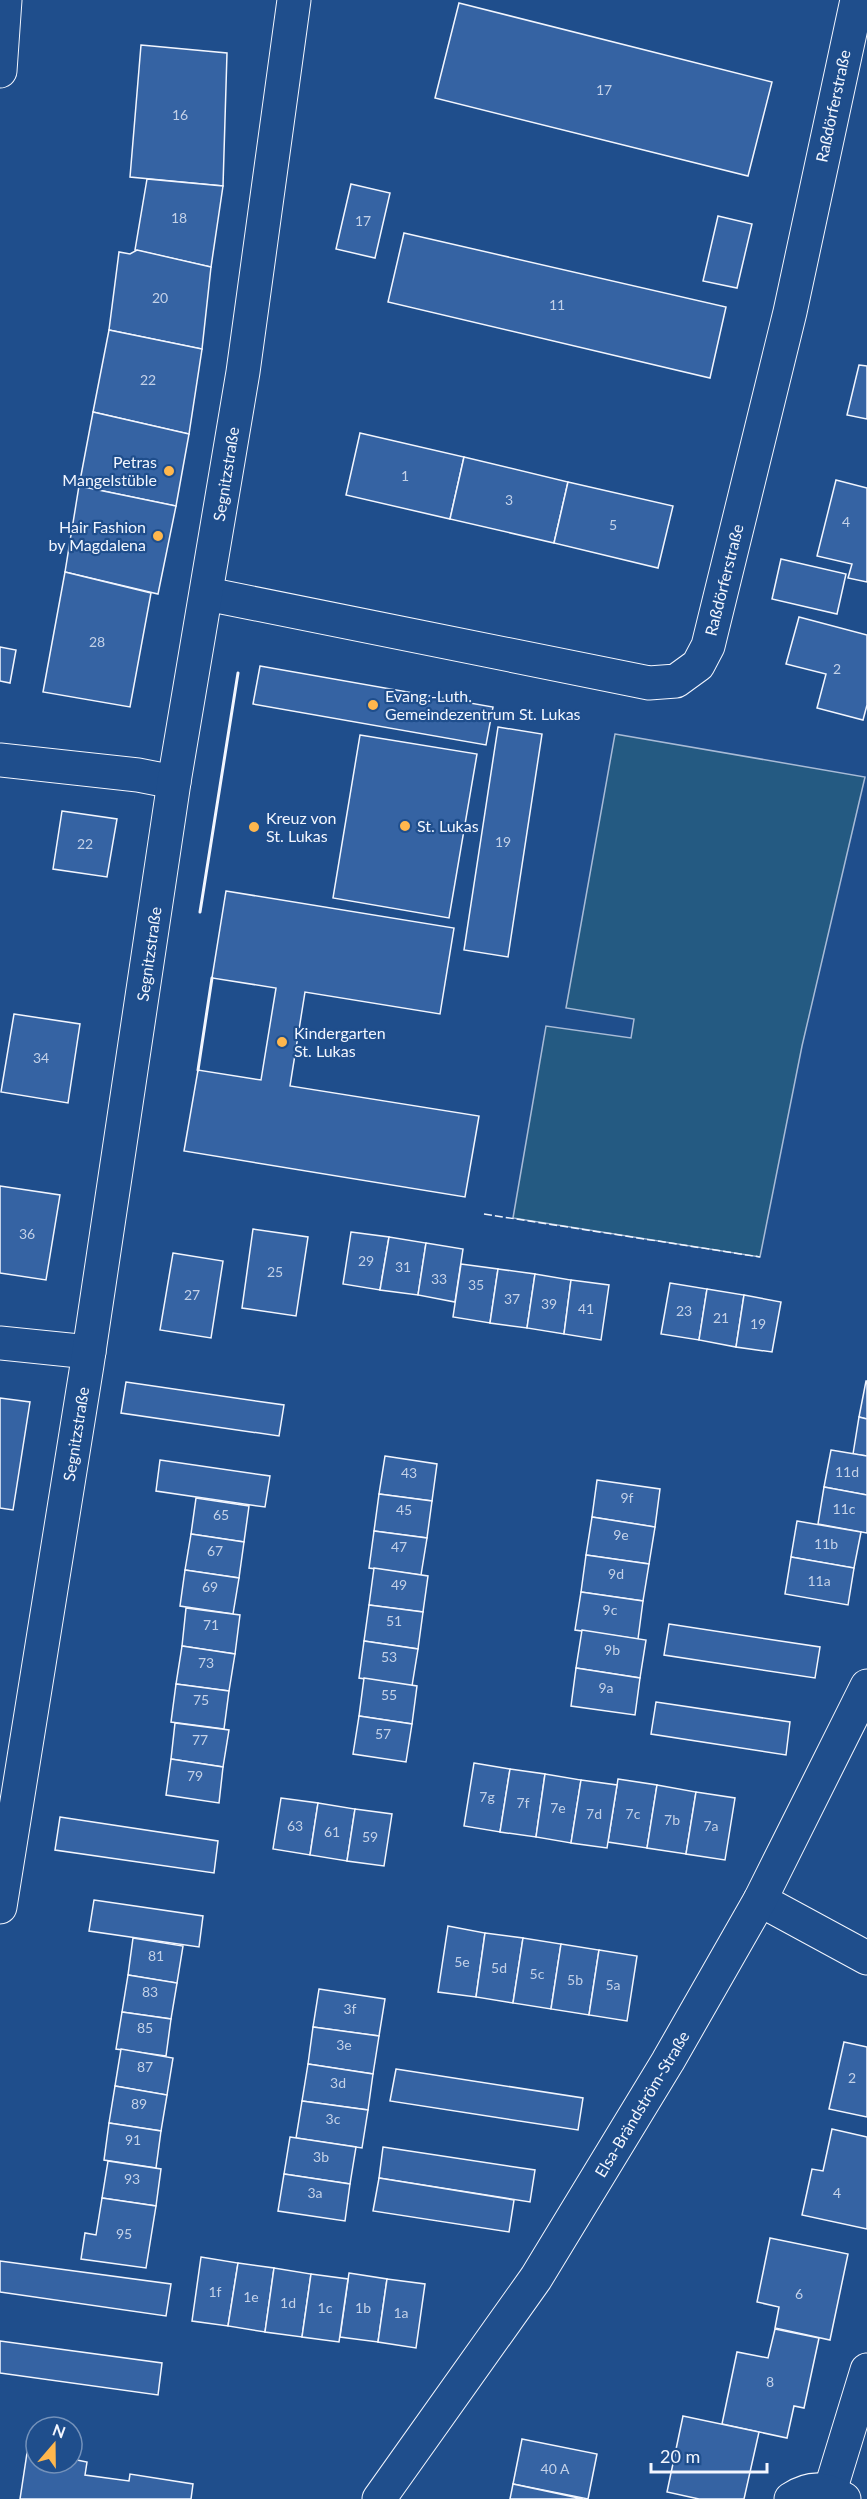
<svg xmlns="http://www.w3.org/2000/svg" width="867" height="2499" font-family="Lato,sans-serif">
<style>
.green{fill:#245a82;stroke:#a8bbd7;stroke-width:1.5}
.building{fill:#3563a3;stroke:#f2f6ff;stroke-width:1.5}
.lines{fill:none;stroke-linecap:round;stroke-linejoin:round}
.street-casing{stroke:#f2f6ff;stroke-width:35}
.street{stroke:#1f4e8c;stroke-width:33}
.fence{stroke:#f2f6ff;stroke-width:1.5;stroke-dasharray:8 3;stroke-linecap:butt}
.wall{stroke:#f2f6ff;stroke-width:3}
.poi-dot{fill:#ffb74d;stroke:#1f4e8c;stroke-width:2}
.labels{text-anchor:middle;stroke-width:4.5;stroke-linejoin:round;paint-order:stroke}
.number-label{font-size:14px;fill:#c3d1e8}
.street-label{font-size:16px;fill:#f2f6ff;stroke:#1f4e8c}
.poi-label{font-size:16px;fill:#f2f6ff;stroke:#1f4e8c;text-anchor:start}
</style>
<rect width="100%" height="100%" fill="#1f4e8c"/>
<path class="green" d="M615 734 865 777 802 1046 760 1257 513 1218 546 1026 631 1038 634 1019 566 1008Z"/>
<g class="building">
<path d="M459 3 772 82 748 176 435 98Z"/>
<path d="M141 45 227 53 223 186 130 177Z"/>
<path d="M147 179 223 186 211 267 135 250Z"/>
<path d="M351 184 390 193 375 258 336 249Z"/>
<path d="M718 216 752 224 737 288 703 281Z"/>
<path d="M404 233 726 307 710 378 388 302Z"/>
<path d="M137 250 211 267 202 349 109 330 119 252 130 254Z"/>
<path d="M109 330 202 349 189 434 93 412Z"/>
<path d="M859 365 867 366V419L847 415Z"/>
<path d="M93 412 189 434 176 506 79 486Z"/>
<path d="M360 433 464 457 450 519 346 495Z"/>
<path d="M464 457 568 482 554 543 450 519Z"/>
<path d="M836 480 867 488V582L848 578 852 564 817 556Z"/>
<path d="M568 482 673 506 658 568 554 543Z"/>
<path d="M79 486 176 506 158 594 65 572Z"/>
<path d="M781 559 846 574 837 614 772 599Z"/>
<path d="M65 572 151 593 130 707 43 692Z"/>
<path d="M799 617 867 635V705L863 720 817 708 826 674 786 664Z"/>
<path d="M0 647 16 650 10 683 0 681Z"/>
<path d="M260 666 493 707 486 745 253 704Z"/>
<path d="M498 727 542 734 508 957 464 950Z"/>
<path d="M360 735 477 754 449 918 333 898Z"/>
<path d="M62 811 117 819 107 877 53 869Z"/>
<path d="M226 891 454 928 440 1014 305 992 290 1086 479 1116 465 1197 184 1151 198 1070 261 1080 276 988 212 978Z"/>
<path d="M14 1014 80 1024 68 1103 1 1092Z"/>
<path d="M0 1186 60 1195 46 1280 0 1273Z"/>
<path d="M253 1229 308 1237 296 1316 242 1308Z"/>
<path d="M351 1232 389 1237 380 1290 343 1284Z"/>
<path d="M389 1237 426 1243 418 1295 380 1290Z"/>
<path d="M426 1243 463 1249 455 1302 418 1295Z"/>
<path d="M173 1253 223 1261 211 1338 160 1330Z"/>
<path d="M461 1264 498 1269 490 1323 453 1317Z"/>
<path d="M498 1269 535 1274 527 1328 490 1323Z"/>
<path d="M535 1274 571 1280 564 1334 527 1328Z"/>
<path d="M571 1280 609 1285 601 1340 564 1334Z"/>
<path d="M670 1283 707 1289 699 1340 661 1334Z"/>
<path d="M707 1289 744 1295 736 1347 699 1340Z"/>
<path d="M744 1295 781 1302 772 1352 736 1347Z"/>
<path d="M866 1381H867V1419L859 1417Z"/>
<path d="M126 1382 284 1405 279 1436 121 1413Z"/>
<path d="M0 1398 30 1402 13 1510 0 1508Z"/>
<path d="M859 1417 867 1419V1456L853 1454Z"/>
<path d="M831 1450 867 1456V1495L824 1487Z"/>
<path d="M385 1456 437 1464 432 1501 379 1494Z"/>
<path d="M160 1460 270 1476 265 1507 156 1491Z"/>
<path d="M597 1480 660 1489 655 1527 592 1517Z"/>
<path d="M824 1487 867 1495V1533L818 1524Z"/>
<path d="M379 1494 432 1501 427 1538 374 1531Z"/>
<path d="M196 1498 249 1506 244 1542 191 1534Z"/>
<path d="M592 1517 655 1527 649 1564 586 1555Z"/>
<path d="M797 1521 861 1532 854 1568 791 1557Z"/>
<path d="M374 1531 427 1538 421 1575 369 1568Z"/>
<path d="M191 1534 244 1542 239 1578 185 1570Z"/>
<path d="M586 1555 649 1564 643 1601 581 1592Z"/>
<path d="M791 1557 854 1568 848 1605 785 1594Z"/>
<path d="M374 1568 428 1576 423 1612 369 1605Z"/>
<path d="M185 1570 239 1578 233 1614 180 1606Z"/>
<path d="M581 1592 643 1601 638 1639 575 1630Z"/>
<path d="M369 1605 423 1612 418 1649 364 1641Z"/>
<path d="M186 1608 240 1615 235 1654 182 1646Z"/>
<path d="M669 1624 820 1647 815 1678 664 1655Z"/>
<path d="M582 1630 646 1640 640 1678 576 1668Z"/>
<path d="M364 1641 418 1649 412 1686 359 1678Z"/>
<path d="M182 1646 235 1654 229 1691 176 1684Z"/>
<path d="M576 1668 640 1678 635 1715 571 1706Z"/>
<path d="M364 1678 417 1686 412 1724 359 1716Z"/>
<path d="M176 1684 229 1691 224 1729 171 1722Z"/>
<path d="M656 1702 790 1722 786 1755 651 1734Z"/>
<path d="M359 1716 412 1724 406 1762 353 1754Z"/>
<path d="M175 1723 229 1730 223 1767 171 1759Z"/>
<path d="M171 1759 223 1767 219 1803 166 1795Z"/>
<path d="M474 1763 510 1769 500 1832 464 1826Z"/>
<path d="M510 1769 545 1774 536 1837 500 1832Z"/>
<path d="M545 1774 581 1780 571 1843 536 1837Z"/>
<path d="M618 1779 657 1785 647 1848 608 1842Z"/>
<path d="M581 1780 617 1785 607 1848 571 1843Z"/>
<path d="M657 1785 696 1792 686 1854 647 1848Z"/>
<path d="M696 1792 735 1798 725 1860 686 1854Z"/>
<path d="M281 1798 318 1803 310 1855 273 1849Z"/>
<path d="M318 1803 355 1809 347 1861 310 1855Z"/>
<path d="M355 1809 392 1814 384 1866 347 1861Z"/>
<path d="M60 1817 218 1841 214 1873 55 1850Z"/>
<path d="M94 1900 203 1916 199 1947 89 1931Z"/>
<path d="M448 1926 485 1933 476 1997 438 1992Z"/>
<path d="M485 1933 523 1938 513 2003 476 1997Z"/>
<path d="M133 1938 183 1946 177 1983 128 1975Z"/>
<path d="M523 1938 561 1944 551 2009 513 2003Z"/>
<path d="M561 1944 599 1950 589 2015 551 2009Z"/>
<path d="M599 1950 637 1956 627 2021 589 2015Z"/>
<path d="M128 1975 177 1983 171 2019 122 2012Z"/>
<path d="M319 1989 385 1999 379 2036 313 2027Z"/>
<path d="M122 2012 171 2019 166 2056 116 2049Z"/>
<path d="M313 2027 379 2036 373 2074 308 2064Z"/>
<path d="M844 2042 867 2047V2117L829 2109Z"/>
<path d="M121 2049 173 2058 167 2095 115 2086Z"/>
<path d="M308 2064 373 2074 368 2110 302 2101Z"/>
<path d="M396 2069 583 2098 578 2130 390 2101Z"/>
<path d="M115 2086 167 2095 161 2131 109 2123Z"/>
<path d="M302 2101 368 2110 362 2148 296 2138Z"/>
<path d="M109 2123 161 2131 156 2168 104 2160Z"/>
<path d="M832 2129 867 2137V2229L802 2215 812 2169 823 2171Z"/>
<path d="M290 2137 356 2147 350 2184 284 2174Z"/>
<path d="M383 2147 535 2170 530 2202 379 2178Z"/>
<path d="M108 2161 161 2169 156 2206 102 2198Z"/>
<path d="M284 2174 350 2184 345 2221 278 2211Z"/>
<path d="M379 2178 514 2200 509 2232 373 2211Z"/>
<path d="M102 2198 156 2206 146 2268 81 2259 85 2233 96 2235Z"/>
<path d="M770 2238 848 2254 830 2340 775 2328 779 2307 757 2302Z"/>
<path d="M201 2257 238 2263 228 2326 192 2321Z"/>
<path d="M0 2261 171 2284 166 2316 0 2292Z"/>
<path d="M238 2263 274 2268 265 2332 228 2326Z"/>
<path d="M274 2268 311 2274 302 2337 265 2332Z"/>
<path d="M349 2273 387 2279 378 2342 340 2337Z"/>
<path d="M311 2274 348 2279 339 2342 302 2337Z"/>
<path d="M387 2279 425 2284 416 2348 378 2342Z"/>
<path d="M775 2329 819 2338 804 2408 794 2406 787 2438 722 2424 737 2352 768 2358Z"/>
<path d="M0 2341 162 2363 158 2395 0 2373Z"/>
<path d="M683 2416 759 2432 744 2499H699L667 2492Z"/>
<path d="M522 2439 597 2454 588 2499 513 2484Z"/>
<path d="M27 2453 36 2454V2463H72V2459L87 2462 85 2475 129 2481 130 2474 193 2484 191 2499H20Z"/>
<path d="M513 2484 583 2499H510Z"/>
</g>
<g class="lines">
<defs>
<g id="street">
<path d="M0 71 5 0"/>
<path d="M207 594 649 683 676 681 698 665 708 646 790 312 857 0"/>
<path d="M0 760 138 775 174 782"/>
<path d="M0 1343 89 1352"/>
<path d="M760 1900 867 1958"/>
<path d="M0 1907 87 1365 174 782 243 372 294 0"/>
<path d="M830 2491 867 2370"/>
<path d="M379 2499 536 2278 668 2061 760 1900 867 1686"/>
<path d="M791 2499C809 2487 826 2487 844 2499"/>
</g>
</defs>
<use href="#street" class="street-casing"/>
<use href="#street" class="street"/>
<path class="fence" d="M484 1214 760 1257"/>
<g class="wall">
<path d="M200 912 238 673"/>
<path d="M198 1070 212 978"/>
</g>
</g>
<g class="poi-dot">
<circle cx="169" cy="471" r="6"/>
<circle cx="158" cy="536" r="6"/>
<circle cx="373" cy="705" r="6"/>
<circle cx="405" cy="826" r="6"/>
<circle cx="254" cy="827" r="6"/>
<circle cx="282" cy="1042" r="6"/>
</g>
<g class="labels">
<g class="number-label">
<text x="604" y="95">17</text>
<text x="180" y="120">16</text>
<text x="179" y="223">18</text>
<text x="363" y="226">17</text>
<text x="160" y="303">20</text>
<text x="557" y="310">11</text>
<text x="148" y="385">22</text>
<text x="405" y="481">1</text>
<text x="509" y="505">3</text>
<text x="846" y="527">4</text>
<text x="613" y="530">5</text>
<text x="97" y="647">28</text>
<text x="837" y="674">2</text>
<text x="503" y="847">19</text>
<text x="85" y="849">22</text>
<text x="41" y="1063">34</text>
<text x="27" y="1239">36</text>
<text x="366" y="1266">29</text>
<text x="403" y="1272">31</text>
<text x="275" y="1277">25</text>
<text x="439" y="1284">33</text>
<text x="476" y="1290">35</text>
<text x="192" y="1300">27</text>
<text x="512" y="1304">37</text>
<text x="549" y="1309">39</text>
<text x="586" y="1314">41</text>
<text x="684" y="1316">23</text>
<text x="721" y="1323">21</text>
<text x="758" y="1329">19</text>
<text x="847" y="1477">11d</text>
<text x="409" y="1478">43</text>
<text x="627" y="1503">9f</text>
<text x="844" y="1514">11c</text>
<text x="404" y="1515">45</text>
<text x="221" y="1520">65</text>
<text x="621" y="1540">9e</text>
<text x="826" y="1549">11b</text>
<text x="399" y="1552">47</text>
<text x="215" y="1556">67</text>
<text x="616" y="1579">9d</text>
<text x="819" y="1586">11a</text>
<text x="399" y="1590">49</text>
<text x="210" y="1592">69</text>
<text x="610" y="1615">9c</text>
<text x="394" y="1626">51</text>
<text x="211" y="1630">71</text>
<text x="612" y="1655">9b</text>
<text x="389" y="1662">53</text>
<text x="206" y="1668">73</text>
<text x="606" y="1693">9a</text>
<text x="389" y="1700">55</text>
<text x="201" y="1705">75</text>
<text x="383" y="1739">57</text>
<text x="200" y="1745">77</text>
<text x="195" y="1781">79</text>
<text x="487" y="1802">7g</text>
<text x="523" y="1808">7f</text>
<text x="558" y="1813">7e</text>
<text x="594" y="1819">7d</text>
<text x="633" y="1819">7c</text>
<text x="672" y="1825">7b</text>
<text x="295" y="1831">63</text>
<text x="711" y="1831">7a</text>
<text x="332" y="1837">61</text>
<text x="370" y="1842">59</text>
<text x="156" y="1961">81</text>
<text x="462" y="1967">5e</text>
<text x="499" y="1973">5d</text>
<text x="537" y="1979">5c</text>
<text x="575" y="1985">5b</text>
<text x="613" y="1990">5a</text>
<text x="150" y="1997">83</text>
<text x="350" y="2014">3f</text>
<text x="145" y="2033">85</text>
<text x="344" y="2050">3e</text>
<text x="145" y="2072">87</text>
<text x="852" y="2083">2</text>
<text x="338" y="2088">3d</text>
<text x="139" y="2109">89</text>
<text x="333" y="2124">3c</text>
<text x="133" y="2145">91</text>
<text x="321" y="2162">3b</text>
<text x="132" y="2184">93</text>
<text x="315" y="2198">3a</text>
<text x="837" y="2198">4</text>
<text x="124" y="2239">95</text>
<text x="215" y="2297">1f</text>
<text x="799" y="2299">6</text>
<text x="251" y="2302">1e</text>
<text x="288" y="2308">1d</text>
<text x="325" y="2313">1c</text>
<text x="363" y="2313">1b</text>
<text x="401" y="2318">1a</text>
<text x="770" y="2387">8</text>
<text x="555" y="2474">40 A</text>
</g>
<g class="street-label">
<text transform="translate(833 106) rotate(-78)" y="6">Raßdörferstraße</text>
<text transform="translate(226 474) rotate(-81)" y="6">Segnitzstraße</text>
<text transform="translate(724 580) rotate(-76)" y="6">Raßdörferstraße</text>
<text transform="translate(149 954) rotate(-82)" y="6">Segnitzstraße</text>
<text transform="translate(76 1434) rotate(-81)" y="6">Segnitzstraße</text>
<text transform="translate(642 2104) rotate(-59)" y="6">Elsa-Brändström-Straße</text>
</g>
<g class="poi-label">
<text x="157" y="468" text-anchor="end">Petras<tspan x="157" dy="18">Mangelstüble</tspan></text>
<text x="146" y="533" text-anchor="end">Hair Fashion<tspan x="146" dy="18">by Magdalena</tspan></text>
<text x="385" y="702">Evang.-Luth.<tspan x="385" dy="18">Gemeindezentrum St. Lukas</tspan></text>
<text x="266" y="824">Kreuz von<tspan x="266" dy="18">St. Lukas</tspan></text>
<text x="417" y="832">St. Lukas</text>
<text x="294" y="1039">Kindergarten<tspan x="294" dy="18">St. Lukas</tspan></text>
</g>
</g>
<g transform="translate(54 2445) rotate(20)"><circle r="28" fill="#1f4e8c" stroke="#7391ba" stroke-width="1.5"/>
<path d="M0-4.5L10 22L0 15L-10 22Z" fill="#ffb74d"/>
<text y="-9" font-size="16" font-weight="bold" text-anchor="middle" fill="#f2f6ff">N</text>
</g>
<path d="M651 2463v9h116v-9" fill="none" stroke="#f2f6ff" stroke-width="3"/>
<text x="660" y="2463" font-size="18" fill="#f2f6ff" stroke="#1f4e8c" stroke-width="4.5" paint-order="stroke">20 m</text>
</svg>
